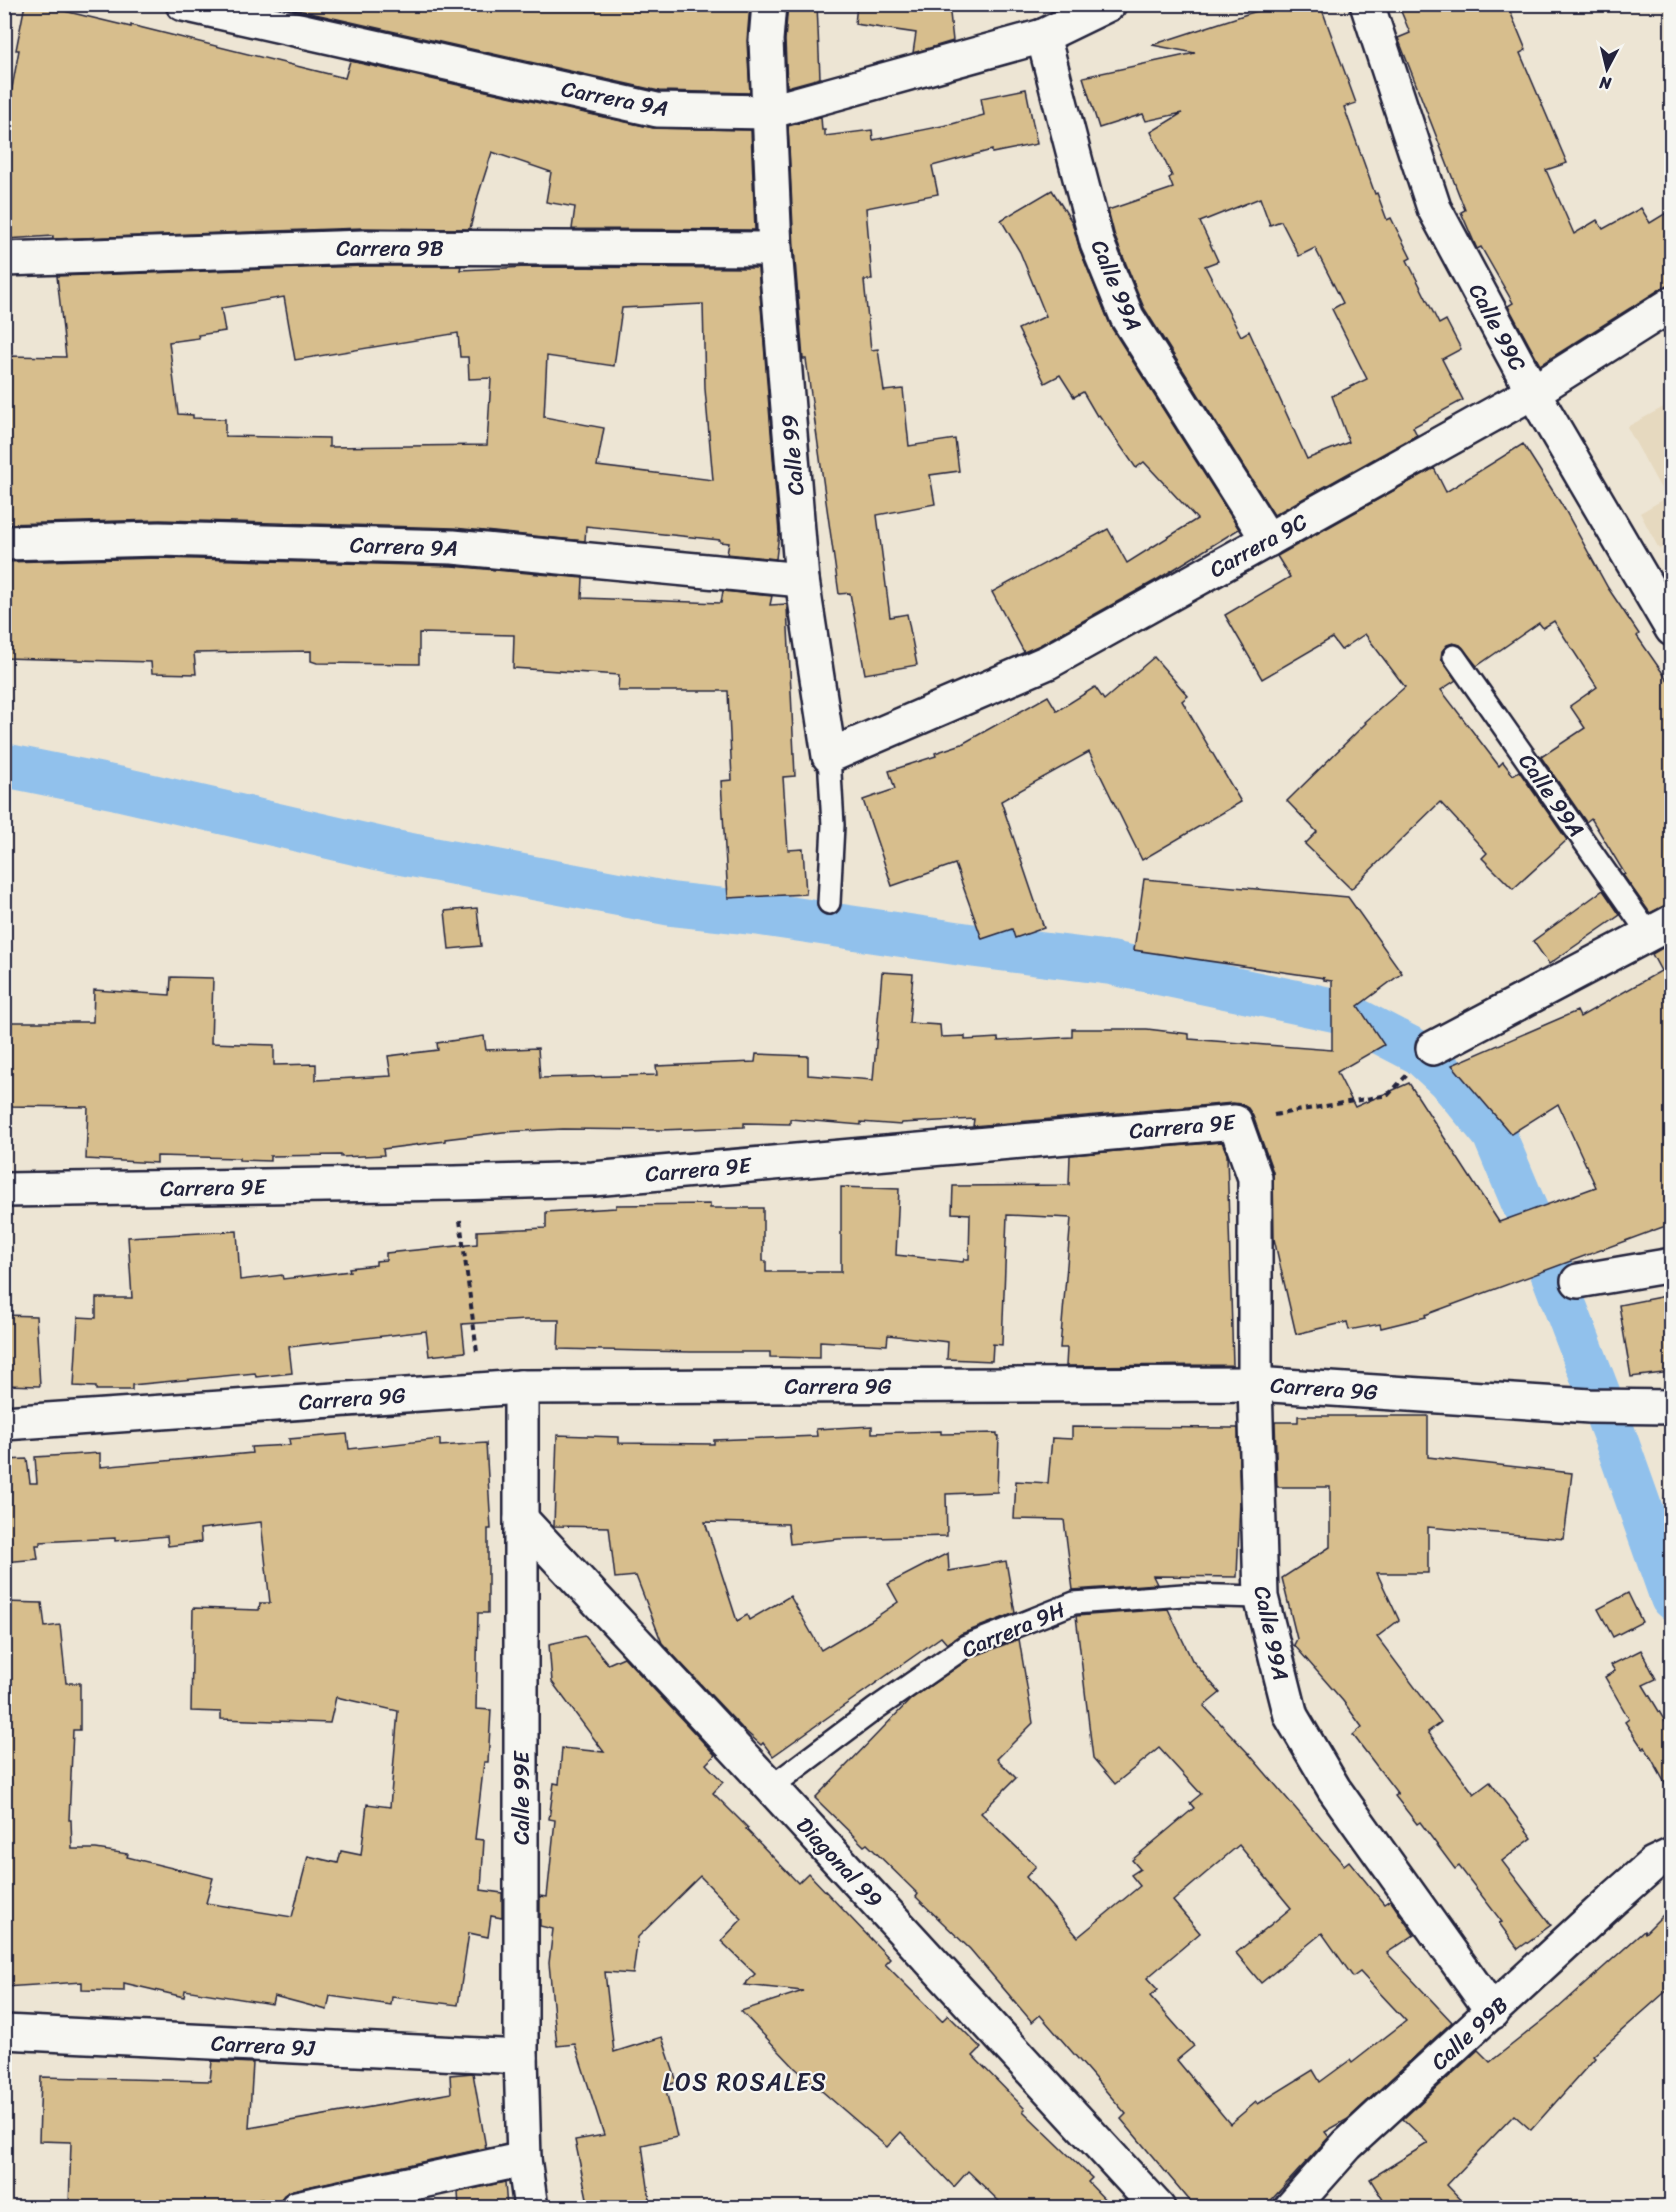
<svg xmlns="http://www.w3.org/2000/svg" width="1676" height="2212" font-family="Sriracha,sans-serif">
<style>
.built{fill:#e6d9bf}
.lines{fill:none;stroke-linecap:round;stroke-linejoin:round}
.canal{stroke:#91c1ec;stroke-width:44}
.building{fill:#d7be8d;stroke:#22223b;stroke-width:1.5;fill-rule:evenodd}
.lane-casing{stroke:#22223b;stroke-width:26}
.street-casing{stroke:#22223b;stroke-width:38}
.secondary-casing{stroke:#22223b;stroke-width:38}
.path{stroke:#22223b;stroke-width:4;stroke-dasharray:6 4.5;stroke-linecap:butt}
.lane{stroke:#f6f6f2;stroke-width:21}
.street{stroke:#f6f6f2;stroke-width:33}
.secondary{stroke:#f6f6f2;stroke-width:33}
.labels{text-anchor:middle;stroke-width:4.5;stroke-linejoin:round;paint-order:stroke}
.street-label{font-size:22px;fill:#22223b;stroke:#f6f6f2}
.neighbourhood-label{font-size:24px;letter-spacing:1.5px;fill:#22223b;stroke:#f6f6f2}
</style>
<rect width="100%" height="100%" fill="#ede5d4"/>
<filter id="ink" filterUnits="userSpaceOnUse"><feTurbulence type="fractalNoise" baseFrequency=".0167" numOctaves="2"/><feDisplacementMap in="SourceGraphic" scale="12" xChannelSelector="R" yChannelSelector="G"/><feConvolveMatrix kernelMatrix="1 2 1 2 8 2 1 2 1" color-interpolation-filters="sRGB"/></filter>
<g filter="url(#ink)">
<path class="built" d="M1671 403V542L1659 549 1640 513 1666 498 1627 427Z"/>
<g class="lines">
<path class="canal" d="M4 765 117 788 390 851 671 904 761 914 969 945 1111 963 1339 1011 1420 1053 1448 1079 1494 1134 1550 1267 1614 1434 1672 1598"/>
</g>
<g class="building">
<path d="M25 4H35L131 27V25L345 78 350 61 653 128 751 130 755 230 572 229 575 207 546 202 551 172 492 152 478 196 470 229 363 228 53 239V236L6 239 4 101 10 99 19 50H16Z"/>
<path d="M294 4H750L747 41 750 93 659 91 293 9Z"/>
<path d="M788 4H817L820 78 787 87 785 40Z"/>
<path d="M857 4H949L953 41 913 53 916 33 855 24Z"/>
<path d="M1283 4H1320L1356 103 1344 107 1375 194 1377 193 1387 220 1391 218 1411 258 1407 260 1439 324 1446 320 1461 349 1442 359 1463 400 1413 427 1417 435 1274 515 1144 308 1115 237 1108 210 1173 188 1169 178 1172 176 1151 132 1182 113 1146 121 1143 114 1099 128 1083 77 1195 53 1152 45 1247 14ZM1260 198 1270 225 1281 221 1299 256 1315 248 1343 303 1332 309 1367 379 1332 396 1349 442 1307 459 1249 331 1241 336 1205 266 1218 261 1200 222Z"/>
<path d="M1398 4H1507L1526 50 1520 53 1567 163 1546 170 1574 234 1597 220 1603 229 1641 208 1650 223 1671 210V285L1662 288 1540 365 1508 306 1513 303 1481 247 1477 249 1461 212 1465 210 1398 38 1410 33Z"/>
<path d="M1026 89 1037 144 992 153V150L932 166 938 194 866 208 872 280H864L871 350 878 349 884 391 903 389 909 446 955 439 959 471 930 475 935 504 877 515 890 617 907 614 917 665 865 674 850 593 839 594 806 359H803L794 248 788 126 821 117 822 130H825V136L872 130 873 140 952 124 984 115 981 98Z"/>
<path d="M1052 190 1072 222 1080 250 1111 327 1239 529 1158 579 1040 645 1024 652 992 592 1108 529 1127 563 1197 519 1144 462 1136 468 1099 415 1097 416 1083 392 1074 397 1060 375 1045 383 1018 329 1046 316 1020 252 1001 220Z"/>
<path d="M364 266H461L460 270 526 267 758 268 779 533 776 559 727 554 729 543 720 542V540L586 526 585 541 454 528 160 520 4 524V356L66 357 57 276ZM284 297 295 360 458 333 460 357H468L469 379 491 378 487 445 329 447V438L225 436V419L193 418V415L178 414 169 342 199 338 198 335 225 331 221 308ZM703 304 705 389 713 480 597 466 604 428 544 417 547 356 614 366 622 308Z"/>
<path d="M1523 444 1565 510 1608 588 1639 634 1637 636 1671 685V903L1650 913 1623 875 1625 874 1591 818 1586 822 1541 757 1585 728 1570 706 1597 687 1554 621 1543 628 1539 623 1477 666 1460 645 1453 643 1447 645 1442 651 1441 658 1456 680 1441 690 1499 766 1503 762 1513 775 1519 771 1567 840 1513 889 1482 858 1487 853 1440 802 1351 889 1305 844 1317 832 1287 801 1366 723 1365 722 1405 687 1365 634 1341 650 1332 638 1262 679 1225 615 1290 577 1277 556 1279 555 1434 468 1446 492Z"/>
<path d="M159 558 452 566 583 578 582 598 721 603 723 591 772 596 770 605 787 604V607L795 776 783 777 788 850 803 849 806 894 728 898 721 781 732 780 728 691H618L619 675 513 668 514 635 419 633V664L317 663 311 661V651L194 653 196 674 152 673 151 662 4 658V562Z"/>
<path d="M1154 657 1188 696 1182 701 1241 802 1142 860 1089 752 1001 801 1044 928 1015 938 1012 929 982 939 955 864 892 886 863 800 895 789 889 771 936 756 935 753 962 744 1048 696 1057 711 1095 687 1104 700Z"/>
<path d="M1144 879 1348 897 1402 973 1358 1006 1384 1045 1337 1072 1355 1107 1409 1083 1499 1222 1596 1187 1558 1104 1511 1134 1452 1065 1577 1011 1580 1017 1661 971 1652 954 1671 943V1224L1425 1315 1426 1317 1381 1328 1380 1324 1349 1330 1347 1322 1296 1334 1274 1239 1273 1172 1253 1116 1248 1108 1241 1104 1233 1103 973 1126 974 1119 902 1123 901 1125 861 1122V1125L790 1119V1124L744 1123V1127L660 1130 563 1129 503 1132 445 1139V1141L383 1149 384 1155 341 1157V1155L270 1156V1161L239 1160V1158L157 1156V1163L86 1159 88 1107 4 1106V1022H93L94 990 170 995 171 977 213 978 211 1043 274 1045V1065L316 1064V1080L391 1076 388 1056 438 1050 437 1043 484 1036 486 1050 538 1048 540 1078 657 1075 656 1066 755 1062 756 1054 808 1056V1075L873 1080 882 972 913 974 909 1023 940 1025 941 1037 965 1036V1040L998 1038V1041L1072 1037V1029H1147L1189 1034V1039L1332 1050V981L1324 980V978L1134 950Z"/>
<path d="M1603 890 1620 915 1549 964 1533 941Z"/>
<path d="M477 908 481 946 449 949 445 911Z"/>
<path d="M1222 1142 1227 1154 1233 1365 1066 1366 1067 1348H1060L1071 1218 1007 1215 1002 1345 993 1344 992 1361 947 1359 948 1342 888 1335 887 1345 820 1341V1358L770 1357V1352H691L558 1349 559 1320H526L462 1324 465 1352 429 1356 426 1331 289 1347 292 1373 256 1377 255 1373 132 1385V1390H96V1387L74 1386 78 1317 96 1318V1298H132L128 1237 237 1231 240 1280 282 1275 283 1279 350 1271 349 1268 376 1265V1261L386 1260V1253L477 1244V1231L546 1228V1212L616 1208V1205L710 1204V1208H763V1261H766V1272H841V1187L899 1189 896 1255 963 1262 964 1259H969L970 1214 952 1213 953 1186 1069 1185 1070 1155Z"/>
<path d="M1671 1295V1372L1631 1377 1619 1305Z"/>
<path d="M4 1315 36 1316 40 1386 4 1385Z"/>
<path d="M1298 1416H1428V1457L1572 1473 1564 1539 1428 1527V1573H1377L1399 1620 1377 1637 1441 1722 1428 1732 1474 1794 1490 1782 1532 1838 1502 1861 1551 1925 1518 1949 1499 1923 1502 1922 1459 1866 1455 1869 1420 1822 1417 1824 1395 1796 1398 1794 1353 1735 1362 1727 1343 1701 1294 1645 1297 1639 1282 1578 1330 1547V1487H1277L1275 1422H1298Z"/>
<path d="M872 1426V1433L941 1431V1434L997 1433V1436H999L997 1492 946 1494 947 1536 839 1539 790 1544 788 1524 705 1522 737 1621 747 1615 749 1620 790 1596 821 1650 870 1621 898 1602 888 1584 948 1553 949 1571 1006 1561 1015 1613 961 1634 947 1644 941 1637 773 1756 763 1743 761 1745 742 1728 662 1643 636 1576 615 1578 609 1527 554 1526 557 1435 619 1437V1443L714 1444V1440L817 1436 816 1429Z"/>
<path d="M1072 1427 1238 1428 1240 1502 1237 1577 1153 1576 1157 1584 1073 1590 1064 1520 1014 1519 1016 1481 1048 1483 1052 1438 1072 1439Z"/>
<path d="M347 1434 349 1449 440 1439V1446L486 1443 491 1529H488V1613H478L476 1709 491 1710 488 1762H484L475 1839 484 1840 481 1890 502 1893V1918L491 1916 488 1937 469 1933 458 2005 392 1997 391 2005 330 1996 327 2010 274 1996 272 2004 185 1990 184 1997 124 1983V1991L82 1990V1982L4 1987V1602L42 1603 45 1627 60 1625 66 1683H80V1730H73L69 1820H71L72 1849H96L128 1854 127 1857 213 1878 206 1903 292 1917 308 1856 338 1863 341 1851 361 1855 367 1804 390 1807 398 1711 336 1697 330 1723 221 1719V1712L191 1711 193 1608 259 1610 260 1603H270L261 1522 200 1529 201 1542 168 1546 167 1536 115 1541V1538L40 1542V1545H36L38 1559 4 1562V1460L27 1459 30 1483H37L35 1457 100 1453V1467L252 1453 251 1447 290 1445 289 1439Z"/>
<path d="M1628 1593 1642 1622 1613 1637 1598 1609Z"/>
<path d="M1168 1609 1192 1660 1220 1693 1204 1706 1249 1754 1344 1865 1349 1861 1384 1904 1390 1900 1414 1935 1387 1953 1452 2022 1348 2119 1325 2132 1329 2137 1264 2208H1196L1121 2119 1126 2114 1040 2015 1032 2022 970 1949 916 1897 918 1894 867 1844 864 1846 815 1798 911 1699 972 1657 1019 1639 1033 1723 997 1759 1016 1778 981 1813 1036 1866 1026 1877 1078 1937 1140 1886 1131 1875 1140 1869 1132 1860 1194 1808 1190 1803 1201 1794 1159 1748 1115 1784 1093 1758 1076 1616ZM1239 1845 1291 1908 1236 1953 1261 1983 1322 1933 1353 1977 1360 1972 1406 2021 1352 2063 1350 2060 1320 2082 1313 2070 1258 2104 1256 2102 1230 2124 1177 2060 1194 2046 1150 1996 1158 1990 1147 1978 1200 1933 1173 1901Z"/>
<path d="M585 1636 608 1664 624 1657 715 1755 706 1764 723 1782 713 1793 748 1828 746 1829 798 1883 808 1873 890 1959 885 1964 942 2021 948 2015 981 2048 973 2056 1025 2109 1023 2111 1092 2178 1088 2182 1113 2208H1006L968 2171 954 2187 901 2132 887 2147 795 2068 741 2011 803 1991 744 1985 755 1974 721 1941 742 1919 700 1876 638 1937 633 1974 605 1972 614 2052 662 2037 677 2082 665 2086 677 2137 642 2145 651 2208H589L575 2140 604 2135 575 2044 557 2046 549 1963 553 1929 540 1926V1896L547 1897 555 1820 549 1819 554 1783 559 1784 562 1748 604 1752 552 1682 549 1644Z"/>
<path d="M1641 1650 1656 1679 1643 1685 1671 1731V1794L1645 1747 1643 1749 1625 1722 1629 1719 1605 1677 1615 1671 1611 1665Z"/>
<path d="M1671 1907V1987L1593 2056 1595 2058 1531 2130 1514 2115 1447 2185 1469 2208H1388L1370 2179 1428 2143 1403 2119 1478 2050 1490 2062 1556 2010 1644 1931 1645 1933Z"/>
<path d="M212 2061 253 2063 249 2128 451 2093 450 2075 473 2073 486 2148 293 2190 284 2195 279 2202V2208H263L262 2199 213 2208 211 2206 69 2208 71 2142 39 2141 41 2077 210 2081Z"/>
<path d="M505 2182 507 2208H459L458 2192Z"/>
</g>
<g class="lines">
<defs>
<g id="lane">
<path d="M1454 656 1649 934"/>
<path d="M829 903 833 825 829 756"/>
<path d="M771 1787 875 1709 966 1646 1074 1603 1183 1595 1261 1597"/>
</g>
<g id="street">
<path d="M183 4 657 110 768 112 1043 36 1109 4"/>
<path d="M769 4 766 40 775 249 802 580 829 756 1048 662 1533 392 1672 304"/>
<path d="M1367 4 1434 208 1533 392 1672 629"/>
<path d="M1043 36 1097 243 1127 317 1268 540"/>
<path d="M4 259 364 247 775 249"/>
<path d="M4 543 159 539 453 547 802 580"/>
<path d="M1433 1048 1672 922"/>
<path d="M4 1190 455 1183 593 1179 1235 1122 1255 1178V1384L1261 1597 1291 1716 1334 1789 1493 2012"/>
<path d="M1578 1281 1672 1265"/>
<path d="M521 1387V2057L524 2159 531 2208"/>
<path d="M521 1519 771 1787 1158 2208"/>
<path d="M4 2032 521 2057"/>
<path d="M297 2208 524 2159"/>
<path d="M1291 2208 1347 2145 1611 1901 1653 1864 1672 1855"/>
</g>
<path id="secondary" d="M4 1423 521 1387 1255 1384 1590 1406 1672 1407"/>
</defs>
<use href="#lane" class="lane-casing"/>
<use href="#street" class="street-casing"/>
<use href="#secondary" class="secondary-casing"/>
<g class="path">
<path d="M1274 1115 1388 1095 1408 1074"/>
<path d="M460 1220 477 1352"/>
</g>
<use href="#lane" class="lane"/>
<use href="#street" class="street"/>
<use href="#secondary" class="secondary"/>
</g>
</g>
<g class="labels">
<g class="street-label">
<text transform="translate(615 98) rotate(11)" y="8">Carrera 9A</text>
<text x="390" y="256">Carrera 9B</text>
<text transform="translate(1117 285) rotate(67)" y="8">Calle 99A</text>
<text transform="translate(1498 327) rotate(62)" y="8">Calle 99C</text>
<text transform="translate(792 455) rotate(-95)" y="8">Calle 99</text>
<text transform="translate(1258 545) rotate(-29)" y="8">Carrera 9C</text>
<text transform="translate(404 546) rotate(2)" y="8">Carrera 9A</text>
<text transform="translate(1552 795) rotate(55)" y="8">Calle 99A</text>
<text transform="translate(1182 1126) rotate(-5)" y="8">Carrera 9E</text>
<text transform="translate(698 1169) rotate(-5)" y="8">Carrera 9E</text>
<text transform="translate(213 1187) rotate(-1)" y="8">Carrera 9E</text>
<text x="838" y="1394">Carrera 9G</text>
<text transform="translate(1324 1388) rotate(4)" y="8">Carrera 9G</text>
<text transform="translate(352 1398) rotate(-4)" y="8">Carrera 9G</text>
<text transform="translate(1013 1629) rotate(-23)" y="8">Carrera 9H</text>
<text transform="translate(1272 1633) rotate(78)" y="8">Calle 99A</text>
<text transform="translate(521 1798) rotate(-90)" y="8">Calle 99E</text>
<text transform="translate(840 1862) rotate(47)" y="8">Diagonal 99</text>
<text transform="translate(1469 2033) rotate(-43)" y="8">Calle 99B</text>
<text transform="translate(263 2045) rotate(3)" y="8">Carrera 9J</text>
</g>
<g class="neighbourhood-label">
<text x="745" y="2090">LOS ROSALES</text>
</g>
</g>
<rect width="1676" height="2212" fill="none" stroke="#f6f6f2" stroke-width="24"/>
<rect x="12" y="12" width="1652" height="2188" fill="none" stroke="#22223b" stroke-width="2" filter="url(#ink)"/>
<g transform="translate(1607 69) rotate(187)" stroke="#f6f6f2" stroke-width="4.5" paint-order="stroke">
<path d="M0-4.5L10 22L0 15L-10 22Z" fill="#22223b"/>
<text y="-9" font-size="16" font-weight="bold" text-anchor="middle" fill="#22223b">N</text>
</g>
</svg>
